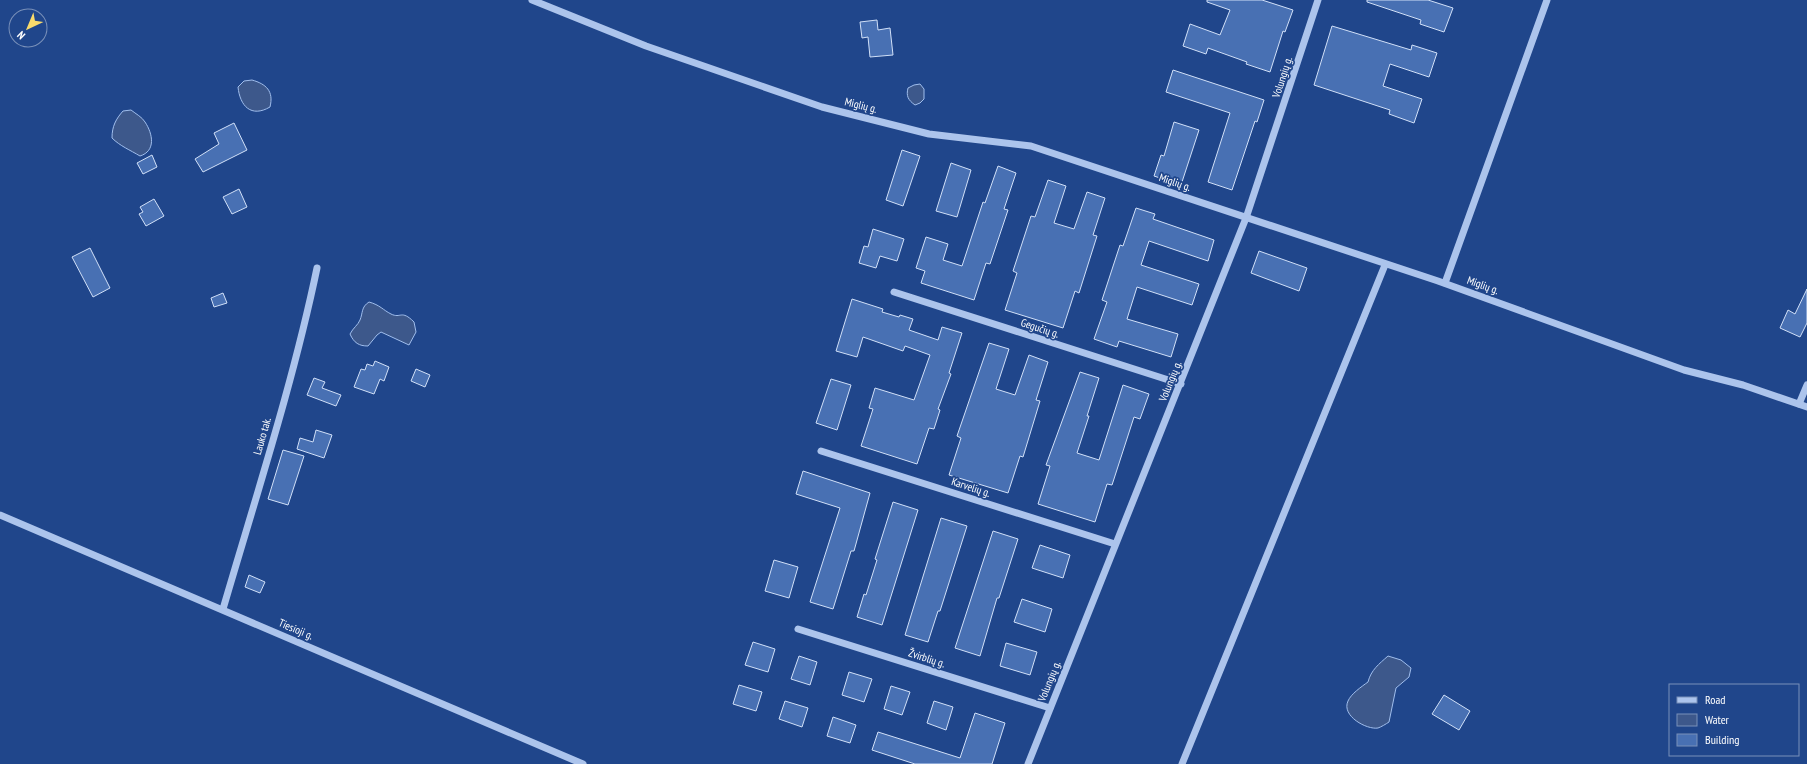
<svg xmlns="http://www.w3.org/2000/svg" width="1807" height="764" font-family="'PT Sans Narrow',sans-serif">
<style>
.water{fill:#3d588b;stroke:#a0beed}
.building{fill:#4870b3;stroke:#d1e0f8}
.lines{fill:none;stroke-linecap:round;stroke-linejoin:round}
.minor{stroke:#acc4ec;stroke-width:7}
.labels{text-anchor:middle;stroke-width:3.5;stroke-linejoin:round;paint-order:stroke}
.street-label{font-size:11px;fill:#fff;stroke:#20468b}
</style>
<rect width="100%" height="100%" fill="#20468b"/>
<g class="water">
<path d="M252 80C266 84 274 91 270 107 251 118 240 106 238 87L244 81Z"/>
<path d="M920 84 924 89V99L920 103 915 105C908 100 906 96 908 88L914 85Z"/>
<path d="M131 110C136 114 142 117 145 122 153 134 156 151 140 156 130 150 120 146 112 138 112 126 116 119 123 111Z"/>
<path d="M369 302C380 305 383 310 391 314 401 319 401 309 414 322L416 332 409 345 381 332 377 335 368 346C359 346 354 343 350 334 353 328 358 325 360 320 363 313 361 307 369 302Z"/>
<path d="M1388 656 1401 660 1411 668 1409 677 1396 688 1389 722C1386 724 1381 727 1378 728 1367 730 1341 716 1348 701 1351 694 1361 687 1368 682 1371 670 1379 664 1388 656Z"/>
</g>
<g class="building">
<path d="M1207 0H1262L1293 10 1285 32 1283 31 1270 72 1246 64 1247 62 1208 48 1206 54 1183 46 1190 24 1220 35 1230 10 1207 2Z"/>
<path d="M1367 0H1428L1453 8 1444 32 1420 24 1421 20 1367 2Z"/>
<path d="M877 20 878 30 890 28 893 55 870 57 868 37 862 38 860 22Z"/>
<path d="M1332 26 1411 50 1412 45 1437 53 1429 77 1390 64 1383 86 1422 99 1414 123 1389 114 1390 110 1314 85Z"/>
<path d="M1173 70 1264 100 1257 122 1255 121 1232 190 1208 182 1230 113 1166 92Z"/>
<path d="M1174 122 1199 130 1181 185 1154 176 1161 155 1164 156Z"/>
<path d="M234 123 247 150 203 172 195 159 219 144 214 133Z"/>
<path d="M902 150 920 156 903 206 886 200Z"/>
<path d="M152 155 157 167 143 174 137 163Z"/>
<path d="M951 163 971 170 957 217 936 211Z"/>
<path d="M998 166 1016 173 1004 209 1008 210 990 264 986 263 974 300 921 283 925 271 916 268 926 237 948 244 943 260 962 266 983 202 985 203Z"/>
<path d="M1048 180 1066 186 1054 223 1074 229 1087 192 1105 198 1093 235 1097 236 1079 293 1075 291 1063 328 1005 310 1017 273 1013 271 1031 216 1035 217Z"/>
<path d="M239 189 247 207 232 214 223 197Z"/>
<path d="M154 199 164 216 146 226 139 214 143 212 140 207Z"/>
<path d="M1136 208 1155 214 1153 219 1214 240 1208 261 1149 241 1141 265 1199 284 1192 305 1137 287 1127 319 1178 334 1171 357 1119 341 1117 347 1094 339 1107 302 1102 300 1120 245 1123 246Z"/>
<path d="M873 229 904 239 897 261 880 256 876 268 859 263 864 246 868 247Z"/>
<path d="M90 248 110 288 93 297 72 257Z"/>
<path d="M1259 251 1307 268 1299 291 1251 273Z"/>
<path d="M1807 289V323L1800 337 1780 328 1788 310 1795 314Z"/>
<path d="M223 293 227 303 214 307 211 298Z"/>
<path d="M852 299 883 309 882 312 899 317 900 315 913 319 909 330 938 340 942 327 962 333 949 373 951 374 938 409 940 410 934 429 929 428 917 464 861 446 873 409 869 408 875 388 914 400 930 355 905 346 903 351 863 337 857 357 836 351Z"/>
<path d="M989 343 1009 349 996 389 1015 395 1029 355 1048 362 1036 400 1040 401 1023 457 1020 456 1008 493 949 475 961 438 957 436Z"/>
<path d="M375 361 389 367 384 381 380 379 374 394 354 387 361 369 365 370 367 364 373 366Z"/>
<path d="M416 369 430 375 425 387 411 381Z"/>
<path d="M1080 372 1099 378 1087 416H1089L1077 453 1099 460 1123 385 1149 394 1140 419 1134 417 1112 485 1107 484 1095 522 1038 504 1050 466 1046 465Z"/>
<path d="M314 378 325 382 322 388 341 395 336 406 307 395Z"/>
<path d="M831 379 851 385 837 430 816 423Z"/>
<path d="M316 430 332 435 324 458 297 449 300 438 313 442Z"/>
<path d="M283 450 304 456 288 505 268 499Z"/>
<path d="M803 471 870 493 854 551H851L833 609 810 602 840 508 796 494Z"/>
<path d="M893 502 918 510 882 625 857 617 864 594 866 595 877 560 875 559Z"/>
<path d="M941 518 967 526 940 611H938L928 642 905 635Z"/>
<path d="M993 531 1018 539 999 598H997L980 656 955 648Z"/>
<path d="M1040 545 1070 555 1063 578 1032 568Z"/>
<path d="M774 560 798 567 789 598 765 591Z"/>
<path d="M249 575 265 582 260 593 245 587Z"/>
<path d="M1022 599 1052 609 1045 632 1014 622Z"/>
<path d="M753 642 775 649 768 672 745 665Z"/>
<path d="M1006 643 1037 652 1030 675 1000 666Z"/>
<path d="M799 656 817 662 810 685 791 679Z"/>
<path d="M849 672 872 679 864 702 842 695Z"/>
<path d="M739 685 762 692 756 711 733 704Z"/>
<path d="M891 686 910 692 902 715 884 709Z"/>
<path d="M1444 695 1470 711 1459 730 1432 714Z"/>
<path d="M785 701 808 708 802 727 779 719Z"/>
<path d="M934 701 953 707 946 730 927 723Z"/>
<path d="M975 713 1005 723 992 764H915L872 750 878 732 960 758Z"/>
<path d="M833 717 856 725 850 743 827 736Z"/>
</g>
<g class="lines">
<g class="minor">
<path d="M532 0 646 46 822 107 929 134 1031 146 1438 281 1684 370 1743 385 1807 407"/>
<path d="M1445 283 1547 0"/>
<path d="M894 292 1181 384"/>
<path d="M1799 404 1807 385"/>
<path d="M821 451 1115 544"/>
<path d="M0 515 583 764"/>
<path d="M223 609C256 496 293 383 317 268"/>
<path d="M798 629 1050 708"/>
<path d="M1028 764 1246 218 1318 0"/>
<path d="M1182 764 1385 265"/>
</g>
</g>
<g class="labels">
<g class="street-label">
<text transform="translate(1282 77) rotate(-72)" y="4">Volungių g.</text>
<text transform="translate(861 105) rotate(14)" y="4">Miglių g.</text>
<text transform="translate(1175 182) rotate(19)" y="4">Miglių g.</text>
<text transform="translate(1483 285) rotate(20)" y="4">Miglių g.</text>
<text transform="translate(1040 328) rotate(18)" y="4">Gegučių g.</text>
<text transform="translate(1170 381) rotate(-68)" y="4">Volungių g.</text>
<text transform="translate(262 436) rotate(-74)" y="4">Lauko tak.</text>
<text transform="translate(971 487) rotate(18)" y="4">Karvelių g.</text>
<text transform="translate(296 629) rotate(23)" y="4">Tiesioji g.</text>
<text transform="translate(927 658) rotate(18)" y="4">Žvirblių g.</text>
<text transform="translate(1049 681) rotate(-68)" y="4">Volungių g.</text>
</g>
</g>
<rect x="1669" y="684" width="130" height="72" fill="#20468b" stroke="#7990b9"/>
<rect x="1677" y="697" width="20" height="6" fill="#acc4ec" stroke="#7990b9"/>
<text x="1705" y="704" font-size="12" fill="#ffffff">Road</text>
<rect x="1677" y="714" width="20" height="12" fill="#3d588b" stroke="#7990b9"/>
<text x="1705" y="724" font-size="12" fill="#ffffff">Water</text>
<rect x="1677" y="734" width="20" height="12" fill="#4870b3" stroke="#7990b9"/>
<text x="1705" y="744" font-size="12" fill="#ffffff">Building</text>
<g transform="translate(28 28) rotate(224)"><circle r="19" fill="#20468b" stroke="#7990b9"/>
<path d="M0-3L7 15L0 10L-7 15Z" fill="#f9db6c"/>
<text y="-6" font-size="11" font-weight="bold" text-anchor="middle" fill="#ffffff">N</text>
</g>
</svg>
